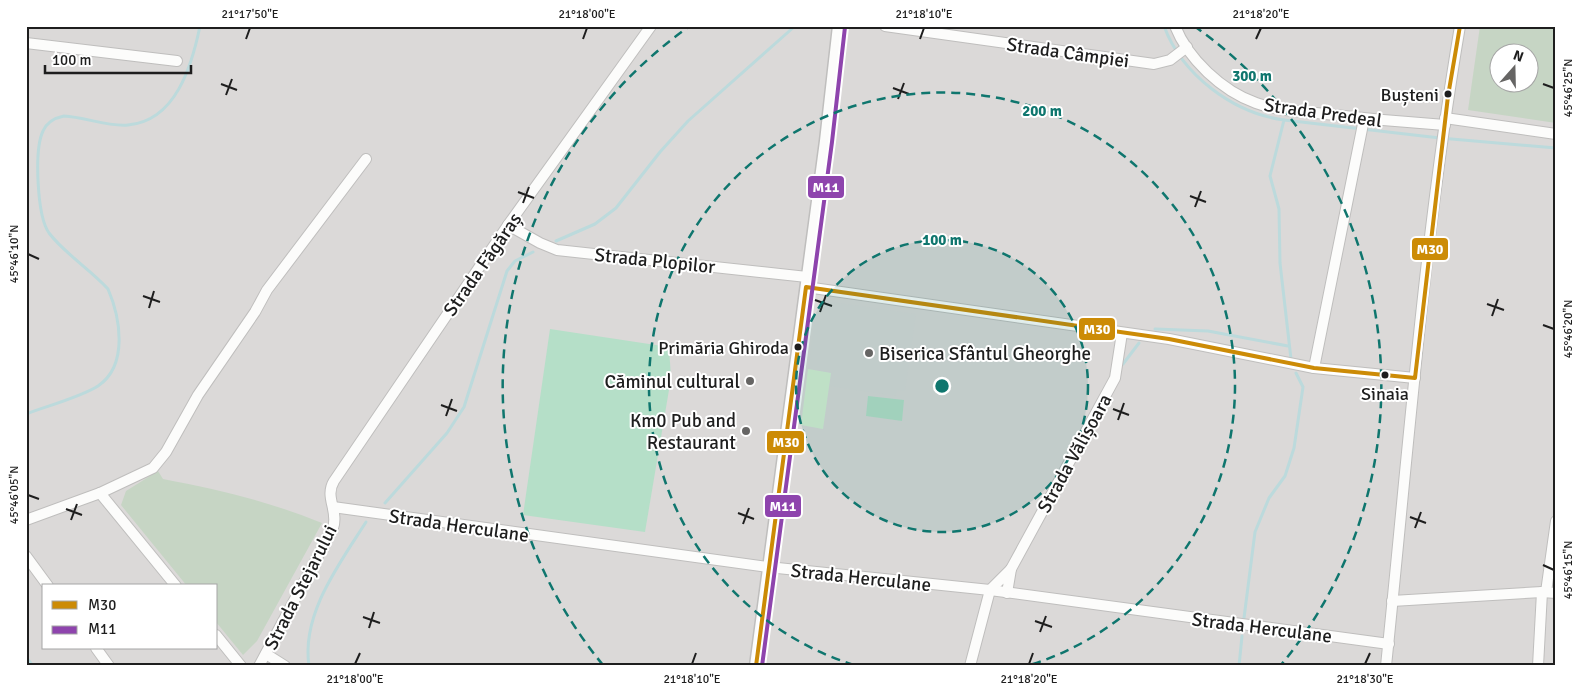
<svg xmlns="http://www.w3.org/2000/svg" width="1582" height="692" font-family="Signika,sans-serif">
<style>
.residential{fill:#dbd9d8;fill-rule:evenodd}
.religious{fill:#dad9d8}
.cemetery{fill:#c6d5c4;fill-rule:evenodd}
.park{fill:#d8f0d3}
.pitch{fill:#b5dfc8}
.lines{fill:none;stroke-linecap:round;stroke-linejoin:round}
.stream{stroke:#bcdadc;stroke-width:3}
.minor-casing{stroke:#bfbebd;stroke-width:12}
.tertiary-casing{stroke:#bfbebd;stroke-width:15}
.minor{stroke:#fcfcfb;stroke-width:10}
.tertiary{stroke:#fcfcfb;stroke-width:12}
.bus-1-casing{stroke:#fff;stroke-width:8}
.bus-2-casing{stroke:#fff;stroke-width:8}
.bus-1{stroke:#cc8b06;stroke-width:4}
.bus-2{stroke:#8e44ad;stroke-width:4}
.ticks{fill:none;stroke:#1e1e1e;stroke-width:2}
.ring{fill:none;stroke:#0f766e;stroke-width:2.5;stroke-dasharray:9 6}
.bus-dot{fill:#1e1e1e;stroke:#fff;stroke-width:2}
.poi-dot{fill:#666564;stroke:#fff;stroke-width:2}
.labels{text-anchor:middle;stroke-width:4;stroke-linejoin:round;paint-order:stroke}
.bus-label{font-size:18px;fill:#1e1e1e;stroke:#fff;text-anchor:end}
.street-label{font-size:19px;fill:#1e1e1e;stroke:#fff}
.poi-label{font-size:19px;fill:#1e1e1e;stroke:#fff;text-anchor:end}
.centre{fill:#0f766e;stroke:#fff;stroke-width:2.5}
.ring-label{font-size:15px;text-anchor:middle;font-weight:bold;fill:#0f766e;stroke:#fff;stroke-width:4;stroke-linejoin:round;paint-order:stroke}
.line-badge{stroke:#fff;stroke-width:2}
.badge-label{font-size:14px;text-anchor:middle;font-weight:bold;fill:#fff}
.neatline{fill:none;stroke:#1e1e1e;stroke-width:2}
.ticks-label{font-size:12px;text-anchor:middle;fill:#1e1e1e}
</style>
<rect width="100%" height="100%" fill="#ece9e6"/>
<path class="residential" d="M26 26H1556V666H26ZM1500 52H1530V82H1500ZM44 586H216V648H44Z"/>
<path class="religious" d="M818 300 916 314 905 391 897 390 896 396 829 386 830 373 808 369Z"/>
<g class="cemetery">
<path d="M1480 26H1556V123L1468 110ZM1500 52H1530V82H1500Z"/>
<path d="M158 471 163 479C220 490 268 501 322 523L257 641 243 655 216 622V586H187L121 505 126 491Z"/>
</g>
<path class="park" d="M808 369 831 373 823 429 801 425Z"/>
<g class="pitch">
<path d="M550 329 669 347 671 378 645 532 523 515Z"/>
<path d="M868 396 904 400 902 421 866 416Z"/>
</g>
<g class="lines">
<g class="stream">
<path d="M1164 26C1182 75 1233 113 1284 120L1270 176 1279 209 1280 263 1291 359"/>
<path d="M1284 120 1440 138 1556 148"/>
<path d="M556 241 595 224 616 208 660 152 688 121 795 26"/>
<path d="M1155 329 1208 331 1288 346"/>
<path d="M1123 364 1139 343"/>
<path d="M26 414C47 406 81 397 98 386 129 365 120 317 108 289 90 269 65 254 49 233 37 216 34 150 43 131 47 122 54 118 64 116 85 117 108 127 128 125 176 121 192 65 200 26"/>
<path d="M385 503 447 433 464 407 507 271 515 261 533 252"/>
<path d="M1244 618 1255 532 1269 498 1285 476 1294 448 1303 387 1296 373"/>
<path d="M26 657 33 666"/>
<path d="M309 666C301 614 340 563 366 522"/>
<path d="M1239 666 1242 636"/>
</g>
<defs>
<g id="minor">
<path d="M885 26 1154 64 1170 60 1187 47"/>
<path d="M1175 26C1188 59 1222 91 1256 103 1275 110 1296 111 1316 113 1359 118 1402 122 1445 125"/>
<path d="M26 43 177 61"/>
<path d="M1445 118 1556 134"/>
<path d="M508 225 540 243 557 250 807 277"/>
<path d="M806 287 1169 339 1314 368 1415 378"/>
<path d="M1314 368 1364 119"/>
<path d="M100 493 176 586"/>
<path d="M333 507 768 567 990 590 1389 644"/>
<path d="M26 520 100 493 153 468 166 452 198 395 255 312 267 290 366 159"/>
<path d="M26 556 48 586"/>
<path d="M1011 569 1115 378 1122 333"/>
<path d="M1546 592 1556 521"/>
<path d="M1392 601 1542 592 1556 593"/>
<path d="M216 635 241 666"/>
<path d="M96 648 109 666"/>
<path d="M266 654 285 666"/>
<path d="M259 666 333 528C339 511 324 497 334 481L508 225 651 26"/>
<path d="M970 666 990 590 1011 569 1007 593"/>
<path d="M1386 666C1408 453 1424 238 1460 26"/>
<path d="M1538 666 1542 592"/>
</g>
<path id="tertiary" d="M756 666 826 141 839 26"/>
</defs>
<use href="#minor" class="minor-casing"/>
<use href="#tertiary" class="tertiary-casing"/>
<use href="#minor" class="minor"/>
<use href="#tertiary" class="tertiary"/>
<defs>
<path id="bus-1" d="M756 666 806 287 1169 339 1314 368 1415 378 1448 96 1460 26"/>
<path id="bus-2" d="M762 666 832 142 845 27"/>
</defs>
<use href="#bus-1" class="bus-1-casing"/>
<use href="#bus-2" class="bus-2-casing"/>
<use href="#bus-1" class="bus-1"/>
<use href="#bus-2" class="bus-2"/>
</g>
<path class="ticks" d="M246 39 250 28M583 39 587 28M920 39 924 28M1256 39 1261 28M221 84 237 90M1543 84 1554 88M893 88 909 94M226 95 232 79M898 99 904 83M518 192 534 198M1190 196 1206 202M523 203 529 187M1195 207 1201 191M28 254 39 259M143 296 160 302M815 300 832 306M1487 304 1504 310M149 308 154 291M820 312 826 295M1492 316 1498 299M1543 325 1554 329M441 405 457 411M1113 409 1129 415M446 416 452 399M1118 420 1124 403M28 495 39 499M66 509 82 515M738 513 754 519M1410 517 1426 523M71 520 77 504M743 524 749 508M1415 528 1421 512M1543 565 1554 570M363 617 380 623M1035 621 1052 627M369 628 374 612M1040 632 1046 616M355 664 360 653M692 664 696 653M1029 664 1033 653M1365 664 1370 653"/>
<circle cx="942" cy="386" r="146" fill="#0f766e" fill-opacity=".12"/>
<g class="ring">
<circle cx="942" cy="386" r="146"/>
<path d="M854 665A293 293 0 1 1 1030 665"/>
<path d="M603 665A439 439 0 0 1 690 26M1194 26A439 439 0 0 1 1281 665"/>
</g>
<g class="bus-dot">
<circle cx="1448" cy="94" r="4.5"/>
<circle cx="798" cy="347" r="4.5"/>
<circle cx="1385" cy="375" r="4.5"/>
</g>
<g class="poi-dot">
<circle cx="869" cy="353" r="5"/>
<circle cx="750" cy="381" r="5"/>
<circle cx="746" cy="431" r="5"/>
</g>
<g class="labels">
<g class="bus-label">
<text x="1439" y="101">Bușteni</text>
<text x="789" y="354">Primăria Ghiroda</text>
<text x="1385" y="400" text-anchor="middle">Sinaia</text>
</g>
<g class="street-label">
<text transform="translate(1068 52) rotate(8)" y="7">Strada Câmpiei</text>
<text transform="translate(1323 112) rotate(8)" y="7">Strada Predeal</text>
<text transform="translate(655 260) rotate(6)" y="7">Strada Plopilor</text>
<text transform="translate(482 264) rotate(-55)" y="7">Strada Făgăraș</text>
<text transform="translate(1074 453) rotate(-61)" y="7">Strada Vălișoara</text>
<text transform="translate(459 525) rotate(8)" y="7">Strada Herculane</text>
<text transform="translate(861 577) rotate(6)" y="7">Strada Herculane</text>
<text transform="translate(300 587) rotate(-63)" y="7">Strada Stejarului</text>
<text transform="translate(1262 627) rotate(7)" y="7">Strada Herculane</text>
</g>
<g class="poi-label">
<text x="879" y="360" text-anchor="start">Biserica Sfântul Gheorghe</text>
<text x="740" y="388">Căminul cultural</text>
<text x="736" y="427">Km0 Pub and<tspan x="736" dy="22">Restaurant</tspan></text>
</g>
</g>
<circle cx="942" cy="386" r="8" class="centre"/>
<g class="ring-label">
<text x="1252" y="81">300 m</text>
<text x="1042" y="116">200 m</text>
<text x="942" y="245">100 m</text>
</g>
<g class="line-badge">
<rect x="807" y="175" width="38" height="24" rx="5" fill="#8e44ad"/>
<rect x="1411" y="237" width="38" height="24" rx="5" fill="#cc8b06"/>
<rect x="1078" y="317" width="38" height="24" rx="5" fill="#cc8b06"/>
<rect x="766" y="430" width="39" height="24" rx="5" fill="#cc8b06"/>
<rect x="764" y="494" width="38" height="24" rx="5" fill="#8e44ad"/>
</g>
<g class="badge-label">
<text x="826" y="192">M11</text>
<text x="1430" y="254">M30</text>
<text x="1097" y="334">M30</text>
<text x="786" y="447">M30</text>
<text x="783" y="511">M11</text>
</g>
<rect width="1582" height="692" fill="none" stroke="#ffffff" stroke-width="55"/>
<rect x="42" y="584" width="175" height="65" fill="#ffffff" stroke="#a5a5a5"/>
<rect x="52" y="601" width="25" height="8" fill="#cc8b06" stroke="#a5a5a5"/>
<text x="88" y="610" font-size="15" fill="#1e1e1e">M30</text>
<rect x="52" y="626" width="25" height="8" fill="#8e44ad" stroke="#a5a5a5"/>
<text x="88" y="634" font-size="15" fill="#1e1e1e">M11</text>
<g transform="translate(1514 68) rotate(20)"><circle r="24" fill="#ffffff" stroke="#a5a5a5"/>
<path d="M0-4L9 19L0 12L-9 19Z" fill="#666564"/>
<text y="-8" font-size="14" font-weight="bold" text-anchor="middle" fill="#1e1e1e">N</text>
</g>
<path d="M45 65v8h146v-8" fill="none" stroke="#1e1e1e" stroke-width="2.5"/>
<text x="52" y="65" font-size="15" fill="#1e1e1e" stroke="#ffffff" stroke-width="4" paint-order="stroke">100 m</text>
<rect x="28" y="28" width="1526" height="636" class="neatline"/>
<g class="ticks-label">
<text x="250" y="18">21°17'50"E</text>
<text x="587" y="18">21°18'00"E</text>
<text x="924" y="18">21°18'10"E</text>
<text x="1261" y="18">21°18'20"E</text>
<text transform="translate(1568 88) rotate(-90)" y="4">45°46'25"N</text>
<text transform="translate(14 254) rotate(-90)" y="4">45°46'10"N</text>
<text transform="translate(1568 329) rotate(-90)" y="4">45°46'20"N</text>
<text transform="translate(14 495) rotate(-90)" y="4">45°46'05"N</text>
<text transform="translate(1568 570) rotate(-90)" y="4">45°46'15"N</text>
<text x="355" y="683">21°18'00"E</text>
<text x="692" y="683">21°18'10"E</text>
<text x="1029" y="683">21°18'20"E</text>
<text x="1365" y="683">21°18'30"E</text>
</g>
</svg>
